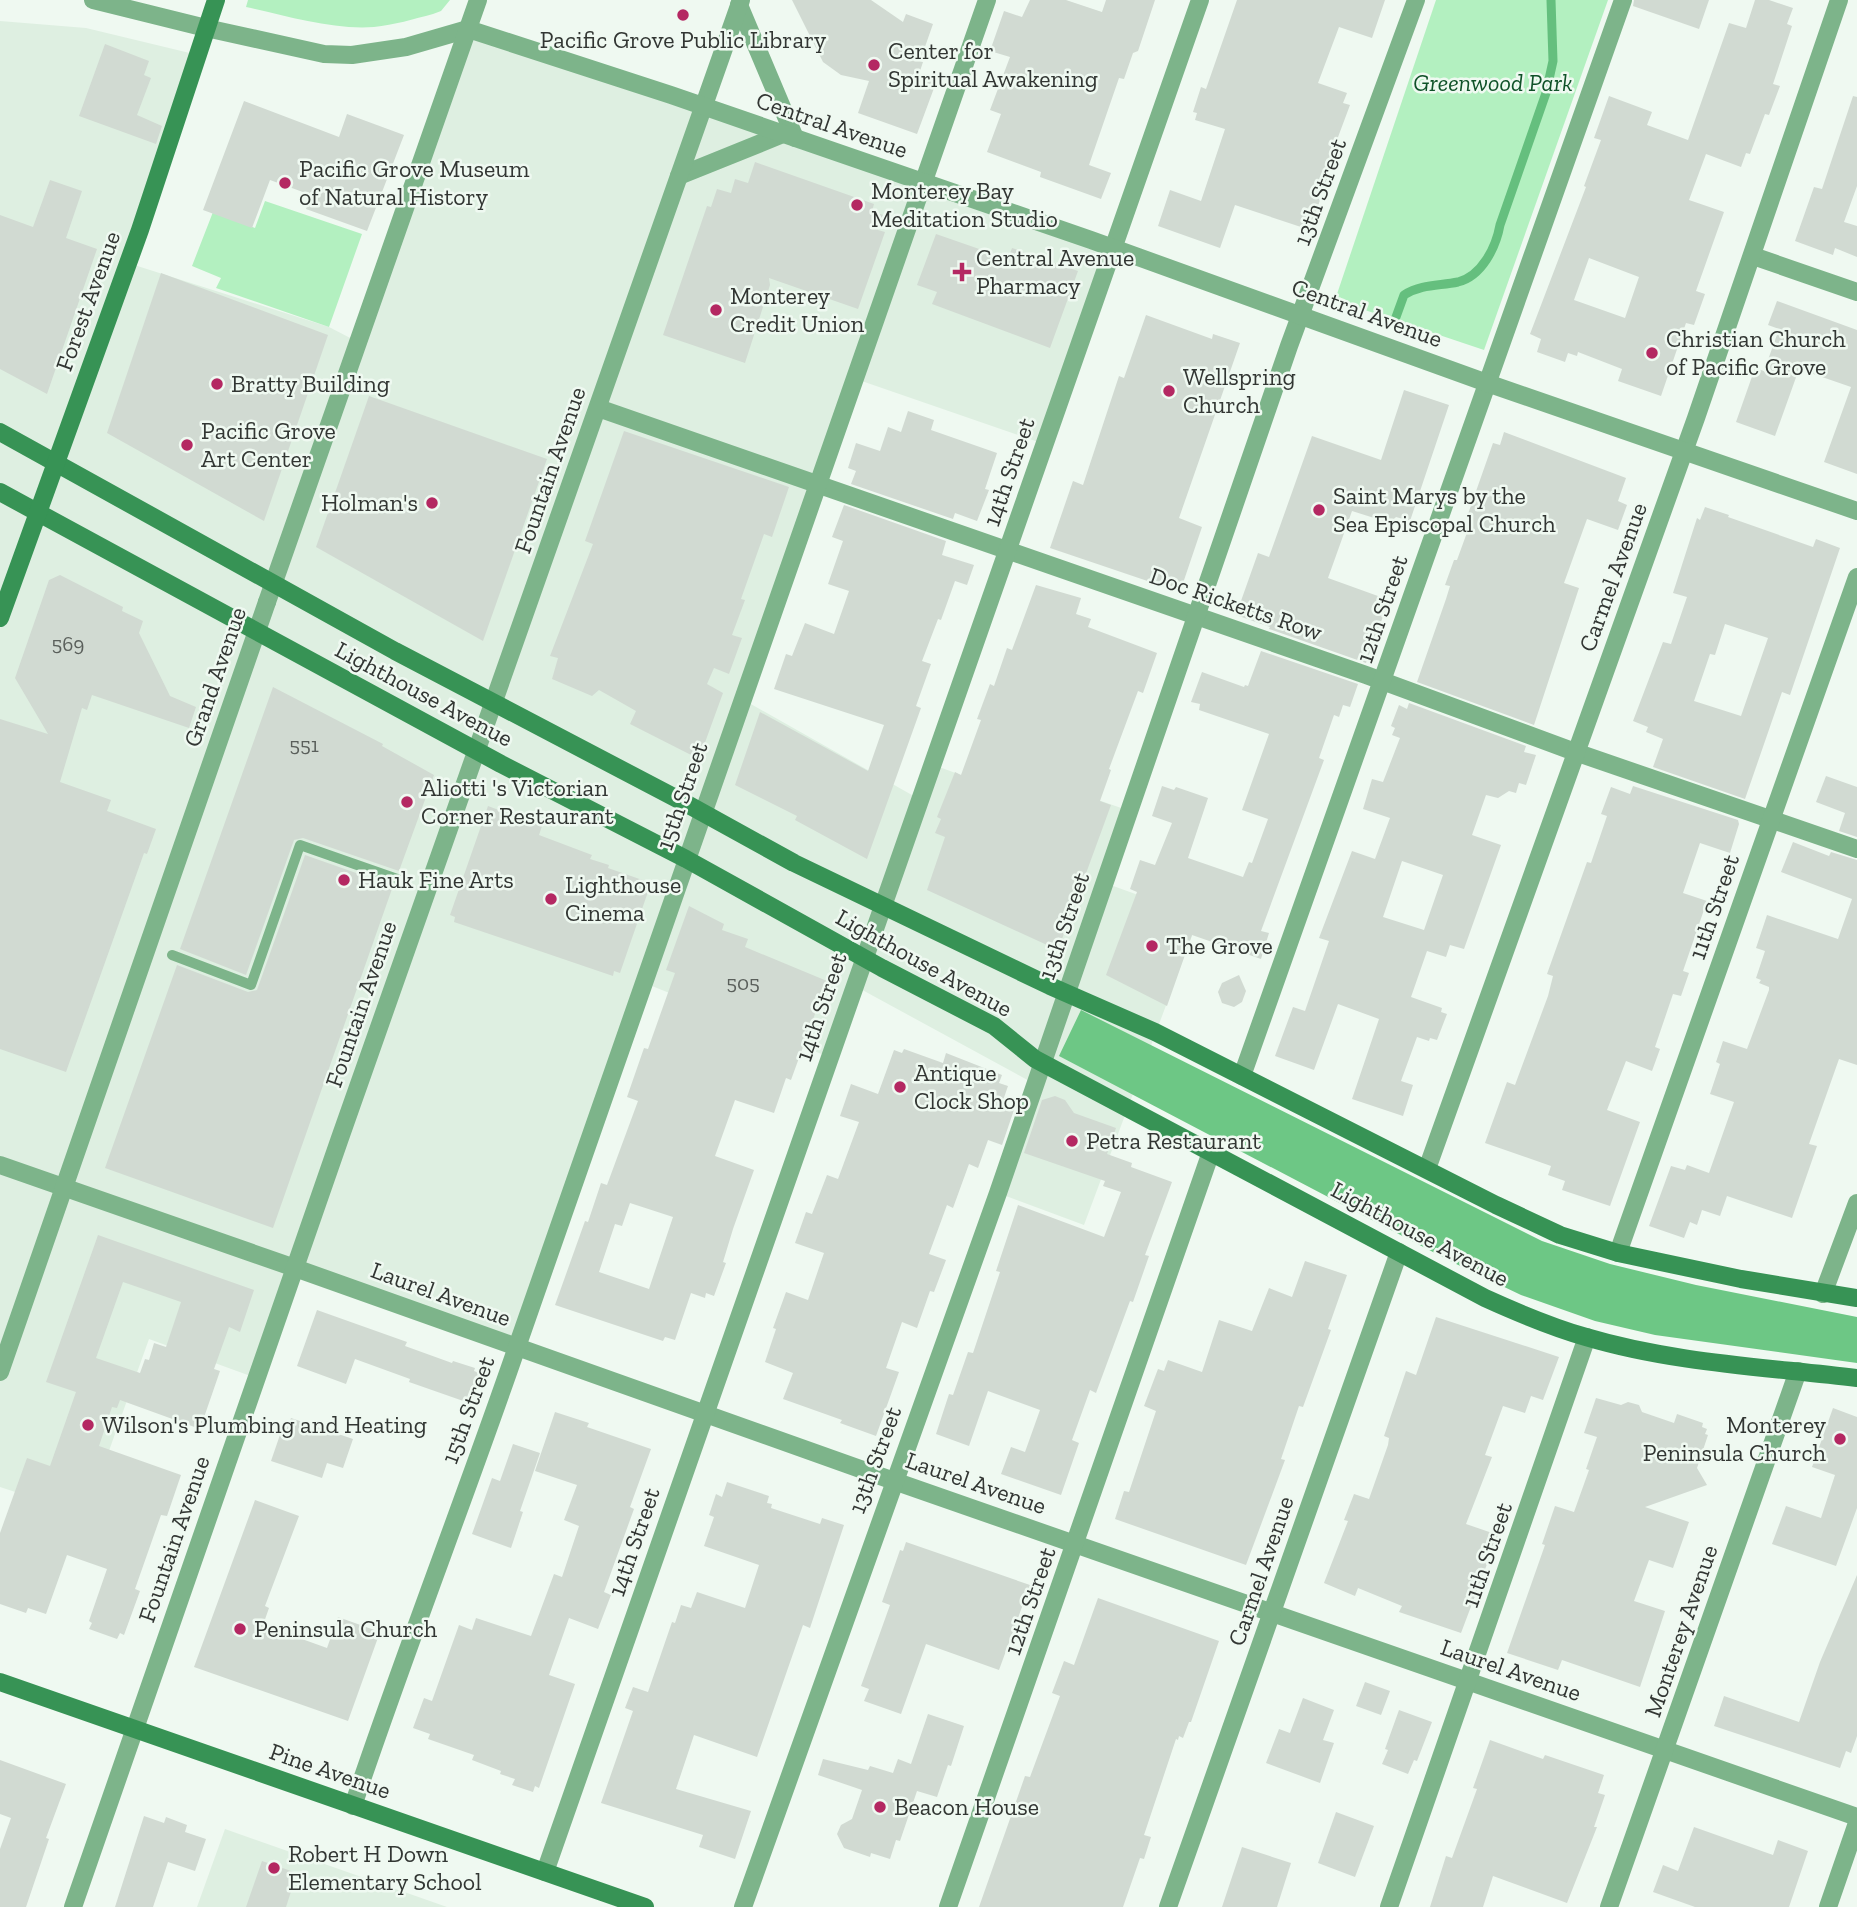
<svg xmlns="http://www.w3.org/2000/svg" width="1857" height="1907" font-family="'Zilla Slab',serif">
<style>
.built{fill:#deefe1}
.green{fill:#b3f0c0}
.forest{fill:#6dc785}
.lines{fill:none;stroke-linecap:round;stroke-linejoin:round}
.stream{stroke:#65bf7e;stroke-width:9}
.building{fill:#d1dad2;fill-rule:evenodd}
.service{stroke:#7db48a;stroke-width:10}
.minor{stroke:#7db48a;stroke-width:18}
.tertiary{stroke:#7db48a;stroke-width:18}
.secondary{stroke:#379355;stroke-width:18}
.poi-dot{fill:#b42862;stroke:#eff9f1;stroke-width:2.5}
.labels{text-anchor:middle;stroke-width:5;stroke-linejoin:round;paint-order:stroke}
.number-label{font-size:21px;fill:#5a5f5b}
.poi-label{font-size:24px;fill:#323633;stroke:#eff9f1;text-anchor:start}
.park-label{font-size:24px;font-style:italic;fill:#0f5228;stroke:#eff9f1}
.street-label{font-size:24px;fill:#323633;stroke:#eff9f1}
</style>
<rect width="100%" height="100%" fill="#eff9f1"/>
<g class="built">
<path d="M0 21 86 28 198 55 128 263 329 327 358 342 468 29 1114 248 1044 444 853 378 742 699 919 799 931 764 1029 800 1040 780 1130 811 1105 883 1199 917 1084 1225 998 1193 1035 1084 855 986 829 1057 642 982 516 1347 295 1268 256 1378 149 1339 86 1515 0 1487Z"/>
<path d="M225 1829 447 1907H197Z"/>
</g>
<g class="green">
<path d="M248 0H450L441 11 433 14C414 19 394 25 374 27 332 30 287 16 246 7Z"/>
<path d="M1436 0H1608L1484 350 1335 300Z"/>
<path d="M265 201 362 234 329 327 216 288 221 278 192 266 213 212 255 228Z"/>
</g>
<path class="forest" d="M1081 1010 1542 1241 1610 1264 1696 1285 1857 1317V1363L1655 1335 1595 1321 1521 1295 1452 1262 1059 1056Z"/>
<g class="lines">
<path class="stream" d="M1396 317 1404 295C1422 284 1439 286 1458 282 1482 276 1496 247 1500 225L1546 93 1553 61 1551 0"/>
</g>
<g class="building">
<path d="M792 0H871L903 22 906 14 933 24 920 61 923 62 919 74 937 80 917 134 858 113 869 81 841 75 823 62Z"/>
<path d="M1030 0H1066L1102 12 1106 0H1155L1138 51 1133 53 1124 79 1119 78 1089 165 1111 173 1101 199 1040 177 1041 172 987 152 1001 114 990 110 1010 57 990 51 1004 11 1022 17Z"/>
<path d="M1237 0H1385L1372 38 1339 27 1318 83 1347 93 1343 103 1350 105 1325 172 1329 173 1310 230 1235 205 1220 248 1158 226 1170 190 1201 201 1225 129 1195 120 1197 113 1193 112 1201 87 1206 89Z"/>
<path d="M1634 0H1709L1699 29 1633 6Z"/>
<path d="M1755 0H1769L1793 8 1787 24 1792 26 1773 84 1780 86 1769 115 1765 114 1750 154 1746 153 1741 167 1706 154 1689 200 1724 212 1696 291 1705 294 1694 325 1686 323 1661 396 1618 381 1622 369 1578 352 1577 356 1568 353 1565 362 1537 352 1541 339 1530 334 1586 187 1584 186 1601 140 1594 138 1609 96 1652 112 1647 125 1688 140 1729 23 1746 28ZM1589 258 1639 277 1625 318 1574 300Z"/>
<path d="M105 44 149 61 144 75 151 78 137 115 162 126 156 144 79 116Z"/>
<path d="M1853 96 1857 97V186L1844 222 1857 226V257L1835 248 1833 255 1795 241 1814 187 1822 189Z"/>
<path d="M244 101 339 137 347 114 404 135 367 231 306 209 311 195 270 180 252 228 203 210Z"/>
<path d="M755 162 874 204 872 211 883 215 878 230 885 232 858 309 769 278 770 285 745 363 663 335 707 206 711 207 717 189 731 193 735 179 748 183Z"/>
<path d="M50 180 82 191 66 238 97 249 47 394 0 369V215L33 227Z"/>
<path d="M936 234 1008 259 1012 248 1078 271 1050 348 932 304 937 292 917 285Z"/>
<path d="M161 273 328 335 264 521 107 433Z"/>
<path d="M1777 301 1857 330V474L1824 462 1851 387 1799 369 1775 436 1736 422 1755 368 1764 371 1779 329 1768 325Z"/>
<path d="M1146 315 1212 339 1213 334 1240 343 1179 518 1202 527 1180 592 1050 548 1073 481 1083 485 1119 376 1124 378Z"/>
<path d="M1404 390 1449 405 1410 521 1396 517 1390 523 1352 511 1328 578 1389 600 1366 663 1269 629 1270 627 1236 615 1258 553 1269 557 1312 436 1381 460Z"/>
<path d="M369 396 547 459 483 641 316 547Z"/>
<path d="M908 411 934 420 931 430 997 453 985 489 989 490 977 521 955 513 953 519 851 484 856 471 848 468 856 443 880 451 888 427 901 432Z"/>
<path d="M624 431 789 487 772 537 764 534 741 599 745 600 732 635 742 638 729 674 714 668 707 684 723 693 699 759 630 724 636 711 599 690 592 696 552 679 558 658 550 656 593 544 585 541Z"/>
<path d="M1504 432 1626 478 1618 501 1627 505 1618 530 1587 519 1564 583 1579 588 1534 725 1417 682 1446 599 1450 586 1445 585 1454 560H1457L1473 516 1468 514 1493 443 1500 445Z"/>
<path d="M844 505 946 541 942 555 974 565 967 585 955 581 941 620 938 619 922 661 931 664 916 706 921 708 867 859 795 820 797 816 735 785 760 712 868 771 884 725 774 689 786 654 792 656 805 623 834 634 849 591 828 584 843 541 832 537Z"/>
<path d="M1705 507 1729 515 1728 517 1813 547 1816 539 1840 548 1790 695 1782 692 1745 799 1653 767 1663 739 1646 732 1648 727 1633 721 1663 642 1671 644 1687 597 1673 593 1697 518 1700 520ZM1725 624 1768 638 1741 716 1694 701 1710 654 1715 655Z"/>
<path d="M60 575 123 607 122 611 143 621 139 633 170 696 196 707 189 728 92 695 87 710 82 708 60 782 111 800 107 811 156 829 147 854 144 853 66 1072 0 1049V719L48 734 15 678 49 580Z"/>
<path d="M1036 585 1081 598 1076 614 1091 619 1088 627 1157 653 1143 693 1138 691 1109 769 1111 770 1100 801 1111 805 1058 950 927 890 945 837 935 833 941 819 937 817 955 772 961 775 981 720 977 719 990 684 994 686 1007 648 1012 650Z"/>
<path d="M1261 651 1358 684 1350 707 1343 705 1339 717 1334 715 1319 758 1324 760 1261 931 1269 933 1261 959 1192 935 1167 1006 1106 975 1137 892 1130 889 1140 860 1155 865 1172 823 1152 816 1162 786 1174 790 1176 787 1208 798 1188 858 1243 877 1249 862 1252 863 1268 819 1242 810 1269 734 1199 710 1200 704 1191 702 1202 672 1244 687 1245 685 1248 686Z"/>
<path d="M273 687 383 744 382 746 434 775 399 871 303 838 294 840 246 975 180 949Z"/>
<path d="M1409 703 1526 746 1524 752 1536 755 1526 785 1519 783 1516 793 1509 791 1498 798 1486 795 1472 835 1501 845 1464 949 1450 945 1446 957 1427 951 1411 997 1442 1008 1441 1012 1447 1014 1437 1040 1430 1038 1429 1041 1417 1037 1401 1081 1413 1085 1403 1116 1352 1099 1379 1019 1338 1004 1314 1070 1275 1056 1293 1007 1305 1011 1329 941 1319 938 1352 851 1375 859 1390 818 1363 809 1372 779 1383 782 1400 738 1392 735 1395 728 1391 726 1399 705 1407 709ZM1402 861 1443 875 1424 930 1383 917Z"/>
<path d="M1826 776 1857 787V837L1839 831 1845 813 1816 802Z"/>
<path d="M1633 786 1738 820 1739 824 1730 853 1700 843 1683 893 1707 901 1683 971 1689 973 1681 996 1673 994 1655 1047 1660 1049 1652 1071 1626 1061 1607 1110 1640 1122 1610 1206 1562 1190 1565 1181 1548 1175 1551 1166 1485 1143 1507 1082 1515 1085 1548 996 1553 976 1547 974 1587 862 1591 863 1607 816 1601 814 1611 787 1630 794Z"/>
<path d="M488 806 542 826 539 835 592 855 590 859 609 865 608 868 651 883 620 973 614 971 613 976 454 922 455 917 450 915Z"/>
<path d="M1793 842 1829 856 1831 852 1857 860V1065L1839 1059 1809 1144 1817 1146 1792 1218 1727 1196 1720 1216 1702 1210 1697 1225 1690 1222 1684 1238 1649 1226 1671 1166 1685 1170 1687 1165 1709 1173 1734 1102 1710 1094 1720 1064 1716 1062 1723 1041 1747 1049 1769 990V987L1759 983 1761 980 1756 978 1765 951 1756 948 1767 915 1838 939 1852 899 1781 872Z"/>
<path d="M305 855 393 886 273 1228 105 1168 177 965 248 992 257 990Z"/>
<path d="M689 906 724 924 722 930 748 939 745 947 827 981 791 1080 786 1078 774 1113 735 1100 715 1156 754 1170 733 1229 723 1262 726 1263 714 1296 706 1293 705 1298 691 1293 675 1340 665 1337 663 1341 555 1305 585 1221 588 1222 601 1183 607 1185 638 1101 627 1097 644 1048 648 1049 675 973 666 970ZM630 1203 673 1217 649 1289 599 1272 615 1224 622 1226Z"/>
<path d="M1239 975 1246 991 1242 1002 1234 1007 1222 1003 1218 992 1222 983Z"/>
<path d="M904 1049 943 1063 946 1053 1002 1075 999 1083 1008 1086 999 1112 1015 1107 1002 1145 988 1140 978 1168 969 1164 953 1208 947 1205 929 1254 946 1260 934 1292 930 1291 917 1328 902 1322 886 1368 899 1372 876 1436 840 1423 842 1420 783 1399 793 1373 765 1362 776 1329 773 1328 786 1292 808 1300 824 1253 795 1243 806 1212 812 1214 827 1175 838 1179 859 1122 840 1116 851 1084 878 1094 894 1050 902 1053Z"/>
<path d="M1055 1096 1065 1100 1074 1113 1116 1128 1107 1154 1132 1163 1131 1167 1172 1182 1145 1255 1149 1256 1133 1302 1130 1301 1096 1393 1090 1390 1072 1440 1079 1443 1061 1495 1001 1474 1011 1447 1025 1452 1040 1410 988 1391 969 1446 936 1434 949 1394 953 1395 968 1352 973 1353 1000 1272 996 1271 1018 1205 1104 1237 1121 1192 1103 1186 1105 1181 1024 1153 1042 1100Z"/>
<path d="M98 1235 254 1290 240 1332 229 1327 214 1369 220 1371 200 1429 120 1400 117 1408 112 1407 99 1446 181 1475 167 1516 161 1515 135 1589 140 1591 124 1635 120 1633 117 1639 89 1629 92 1623 89 1621 107 1569 67 1555 46 1614 28 1608 26 1613 0 1604V1533L14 1494 27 1458 50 1466 76 1392 46 1382ZM123 1282 181 1302 166 1347 154 1343 149 1360 145 1359 140 1373 96 1358Z"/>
<path d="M1305 1261 1347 1275 1328 1329 1331 1330 1303 1407 1299 1406 1281 1459 1285 1460 1246 1565 1115 1519 1124 1491 1129 1492 1156 1411 1144 1406 1158 1369 1164 1371 1168 1360 1202 1372 1219 1320 1252 1331 1269 1288 1292 1297Z"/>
<path d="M317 1310 407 1342 405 1346 452 1363 453 1361 475 1368 474 1371 479 1373 469 1403 409 1382 410 1379 355 1359 346 1384 297 1366Z"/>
<path d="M1436 1317 1559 1357 1543 1400 1531 1396 1525 1413 1503 1406 1485 1455 1492 1457 1466 1524 1498 1535 1461 1633 1399 1612 1402 1606 1358 1588 1355 1596 1324 1583 1348 1521 1344 1520 1354 1494 1369 1499 1388 1445 1389 1438 1384 1436 1406 1371 1416 1375Z"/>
<path d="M1596 1398 1621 1405 1628 1402 1639 1405 1642 1412 1674 1423 1677 1414 1703 1423 1702 1427 1707 1429 1705 1434 1708 1435 1697 1468 1707 1485 1645 1507 1689 1522 1673 1568 1649 1560 1634 1601 1665 1611 1640 1687 1562 1660 1558 1670 1507 1653 1545 1545 1542 1544 1555 1506 1574 1512 1589 1470 1586 1469 1597 1437 1584 1433Z"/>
<path d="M1833 1408 1857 1417V1508L1836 1566 1772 1544 1786 1506 1821 1518 1835 1475 1812 1467Z"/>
<path d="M555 1412 589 1423 587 1427 651 1449 630 1507 634 1509 604 1592 611 1595 598 1629 569 1618 549 1675 575 1684 539 1788 535 1786 533 1792 512 1785 515 1779 500 1774 501 1771 472 1760 474 1755 428 1739 430 1734 413 1728 424 1698 432 1701 459 1625 472 1630 476 1618 531 1636 554 1574 562 1577 579 1526 564 1520 577 1485 535 1471Z"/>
<path d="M291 1418 353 1439 343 1468 327 1463 322 1478 271 1461 282 1429 286 1430Z"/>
<path d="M513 1444 540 1453 520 1511 523 1512 511 1548 472 1534 492 1478 500 1481Z"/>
<path d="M727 1482 769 1496 767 1503 772 1504 771 1508 820 1524 822 1518 844 1525 810 1628 803 1625 757 1757 694 1735 676 1789 751 1811 735 1859 699 1847 703 1835 601 1803 633 1711 625 1708 633 1687 648 1692 672 1622 675 1623 681 1605 691 1608 697 1592 745 1608 759 1565 704 1546 714 1517 709 1515 716 1494 722 1497Z"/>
<path d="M255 1500 299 1516 265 1606 269 1608 263 1625 327 1648 338 1617 380 1632 348 1721 194 1667Z"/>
<path d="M906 1542 1030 1585 999 1670 926 1644 901 1714 864 1701 869 1689 861 1686 890 1605 882 1602 900 1550 903 1551Z"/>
<path d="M1857 1575V1736L1851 1753 1846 1751 1840 1768 1714 1726 1724 1696 1799 1722 1820 1662Z"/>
<path d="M1098 1598 1219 1641 1191 1722H1189L1183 1738 1179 1736 1178 1740 1176 1739 1144 1835 1151 1837 1144 1859 1140 1858 1123 1907H979L1025 1776 1030 1777 1060 1696 1052 1693 1064 1661 1074 1665Z"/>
<path d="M1365 1682 1390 1691 1381 1715 1356 1706Z"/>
<path d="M1303 1698 1334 1710 1323 1740 1334 1743 1320 1783 1266 1763 1279 1729 1290 1733Z"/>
<path d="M1399 1710 1432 1722 1417 1761 1414 1760 1408 1774 1382 1764 1388 1750 1385 1749Z"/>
<path d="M928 1714 964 1726 951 1766 948 1765 937 1797 917 1791 900 1841 896 1840 890 1859 871 1853 870 1857 844 1848 837 1834 841 1825 852 1819 862 1790 818 1775 823 1759 868 1770 870 1766 893 1773 898 1759 911 1764Z"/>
<path d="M1490 1740 1543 1759 1545 1755 1604 1775 1598 1793 1605 1795 1594 1827H1597L1567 1903 1493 1876 1483 1907H1430L1446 1856 1452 1858 1477 1789 1473 1788Z"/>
<path d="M0 1760 66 1784 46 1838 49 1839 26 1907H0V1849L11 1818 0 1814Z"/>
<path d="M1336 1812 1374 1826 1355 1877 1318 1863Z"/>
<path d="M144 1816 164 1823 166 1817 187 1825 185 1832 206 1839 195 1871 168 1862 153 1907H115Z"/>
<path d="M1694 1827 1773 1855 1778 1840 1808 1851 1789 1907H1695L1653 1892 1663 1865 1678 1871Z"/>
<path d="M1242 1847 1291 1863 1277 1907H1222Z"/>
<path d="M262 1861 297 1873 286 1907H246Z"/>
</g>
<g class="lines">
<path class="service" d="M172 955 251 985 300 845 403 881"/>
<g class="minor">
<path d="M93 0 206 28"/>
<path d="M739 5 795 138"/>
<path d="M679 176 783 134"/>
<path d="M1753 256 1857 292"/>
<path d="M598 408 1366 675 1575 752 1857 849"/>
<path d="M1242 1076 1623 0"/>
<path d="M0 1165 295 1268 894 1481 1857 1817"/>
<path d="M1427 1169 1696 418 1839 0"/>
<path d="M1618 1253 1857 577"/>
<path d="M1823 1294 1857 1203"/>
<path d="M0 1372 267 602"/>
<path d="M353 1806C405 1651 465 1498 518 1344 671 895 830 448 987 0"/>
<path d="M545 1872 1200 0"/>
<path d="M73 1907 340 1138 741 0"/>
<path d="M743 1907 998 1193 1289 346 1416 0"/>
<path d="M948 1907 1211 1152"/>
<path d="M1168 1907 1399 1252"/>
<path d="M1389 1907 1587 1337"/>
<path d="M1609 1907 1798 1371"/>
<path d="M1828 1907 1857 1823"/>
</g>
<g class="tertiary">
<path d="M206 28 324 54 352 55 406 47 468 29 671 95 1091 240 1487 383 1857 511"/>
<path d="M267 602 478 0"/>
</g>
<g class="secondary">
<path d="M0 432 395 651 687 804 794 863 1050 986 1155 1032 1496 1205 1560 1235 1618 1253 1741 1279 1857 1298"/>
<path d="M0 492 501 764 686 859 882 968 994 1026 1035 1059 1485 1298C1518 1313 1551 1327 1586 1337 1673 1363 1767 1367 1857 1378"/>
<path d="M0 618 140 230 216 0"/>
<path d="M0 1682 645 1907"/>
</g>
</g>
<g class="poi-dot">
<circle cx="683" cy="15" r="7"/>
<circle cx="874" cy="65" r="7"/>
<circle cx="285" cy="183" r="7"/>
<circle cx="857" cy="205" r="7"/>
<path d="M958.5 261.5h7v7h7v7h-7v7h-7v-7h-7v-7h7z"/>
<circle cx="716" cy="310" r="7"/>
<circle cx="1652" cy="353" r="7"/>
<circle cx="217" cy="384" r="7"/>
<circle cx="1169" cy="391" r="7"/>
<circle cx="187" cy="445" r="7"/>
<circle cx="432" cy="503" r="7"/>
<circle cx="1319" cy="510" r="7"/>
<circle cx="407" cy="802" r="7"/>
<circle cx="344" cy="880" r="7"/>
<circle cx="551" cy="899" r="7"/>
<circle cx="1152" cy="946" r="7"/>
<circle cx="900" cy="1087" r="7"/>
<circle cx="1072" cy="1141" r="7"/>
<circle cx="88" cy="1425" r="7"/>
<circle cx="1840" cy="1439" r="7"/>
<circle cx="240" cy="1629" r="7"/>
<circle cx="880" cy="1807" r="7"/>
<circle cx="274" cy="1868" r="7"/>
</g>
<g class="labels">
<g class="number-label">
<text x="68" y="651">569</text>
<text x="304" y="752">551</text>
<text x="743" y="990">505</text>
</g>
<g class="poi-label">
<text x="683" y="48" text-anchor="middle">Pacific Grove Public Library</text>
<text x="888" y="59">Center for<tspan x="888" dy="28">Spiritual Awakening</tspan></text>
<text x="299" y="177">Pacific Grove Museum<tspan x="299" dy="28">of Natural History</tspan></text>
<text x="871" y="199">Monterey Bay<tspan x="871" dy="28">Meditation Studio</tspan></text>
<text x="976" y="266">Central Avenue<tspan x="976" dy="28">Pharmacy</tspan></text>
<text x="730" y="304">Monterey<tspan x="730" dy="28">Credit Union</tspan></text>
<text x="1666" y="347">Christian Church<tspan x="1666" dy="28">of Pacific Grove</tspan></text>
<text x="1183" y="385">Wellspring<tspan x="1183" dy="28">Church</tspan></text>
<text x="231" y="392">Bratty Building</text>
<text x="201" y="439">Pacific Grove<tspan x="201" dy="28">Art Center</tspan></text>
<text x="1333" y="504">Saint Marys by the<tspan x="1333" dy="28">Sea Episcopal Church</tspan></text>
<text x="418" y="511" text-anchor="end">Holman's</text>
<text x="421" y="796">Aliotti 's Victorian<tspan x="421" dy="28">Corner Restaurant</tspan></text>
<text x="358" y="888">Hauk Fine Arts</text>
<text x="565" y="893">Lighthouse<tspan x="565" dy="28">Cinema</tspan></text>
<text x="1166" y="954">The Grove</text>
<text x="914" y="1081">Antique<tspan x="914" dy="28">Clock Shop</tspan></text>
<text x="1086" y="1149">Petra Restaurant</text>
<text x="102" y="1433">Wilson's Plumbing and Heating</text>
<text x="1826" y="1433" text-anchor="end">Monterey<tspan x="1826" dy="28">Peninsula Church</tspan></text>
<text x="254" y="1637">Peninsula Church</text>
<text x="894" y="1815">Beacon House</text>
<text x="288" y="1862">Robert H Down<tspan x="288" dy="28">Elementary School</tspan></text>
</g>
<g class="park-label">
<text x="1493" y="91">Greenwood Park</text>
</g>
<g class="street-label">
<text transform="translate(832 125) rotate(19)" y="8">Central Avenue</text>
<text transform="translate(1320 192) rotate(-70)" y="8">13th Street</text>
<text transform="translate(88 301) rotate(-70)" y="8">Forest Avenue</text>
<text transform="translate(1367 313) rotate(20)" y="8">Central Avenue</text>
<text transform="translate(550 470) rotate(-71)" y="8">Fountain Avenue</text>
<text transform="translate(1009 472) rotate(-71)" y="8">14th Street</text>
<text transform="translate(1613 577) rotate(-70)" y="8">Carmel Avenue</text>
<text transform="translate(1236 604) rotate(19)" y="8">Doc Ricketts Row</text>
<text transform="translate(1382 609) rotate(-71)" y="8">12th Street</text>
<text transform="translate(215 677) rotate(-71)" y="8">Grand Avenue</text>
<text transform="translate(424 694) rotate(28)" y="8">Lighthouse Avenue</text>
<text transform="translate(682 796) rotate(-71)" y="8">15th Street</text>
<text transform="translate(1714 907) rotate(-71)" y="8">11th Street</text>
<text transform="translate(1064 926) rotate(-71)" y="8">13th Street</text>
<text transform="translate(924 963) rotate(29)" y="8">Lighthouse Avenue</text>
<text transform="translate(361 1004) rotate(-71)" y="8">Fountain Avenue</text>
<text transform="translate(821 1007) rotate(-71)" y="8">14th Street</text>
<text transform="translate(1420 1234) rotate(28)" y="8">Lighthouse Avenue</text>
<text transform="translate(441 1294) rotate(20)" y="8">Laurel Avenue</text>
<text transform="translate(468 1410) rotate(-70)" y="8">15th Street</text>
<text transform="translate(875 1460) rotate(-70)" y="8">13th Street</text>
<text transform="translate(976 1483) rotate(19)" y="8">Laurel Avenue</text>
<text transform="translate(174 1539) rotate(-71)" y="8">Fountain Avenue</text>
<text transform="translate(634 1542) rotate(-71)" y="8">14th Street</text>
<text transform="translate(1487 1555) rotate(-71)" y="8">11th Street</text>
<text transform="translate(1261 1571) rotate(-71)" y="8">Carmel Avenue</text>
<text transform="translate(1030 1601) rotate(-71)" y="8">12th Street</text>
<text transform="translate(1681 1631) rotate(-71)" y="8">Monterey Avenue</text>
<text transform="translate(1511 1670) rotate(19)" y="8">Laurel Avenue</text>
<text transform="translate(330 1771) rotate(19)" y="8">Pine Avenue</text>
</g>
</g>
</svg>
